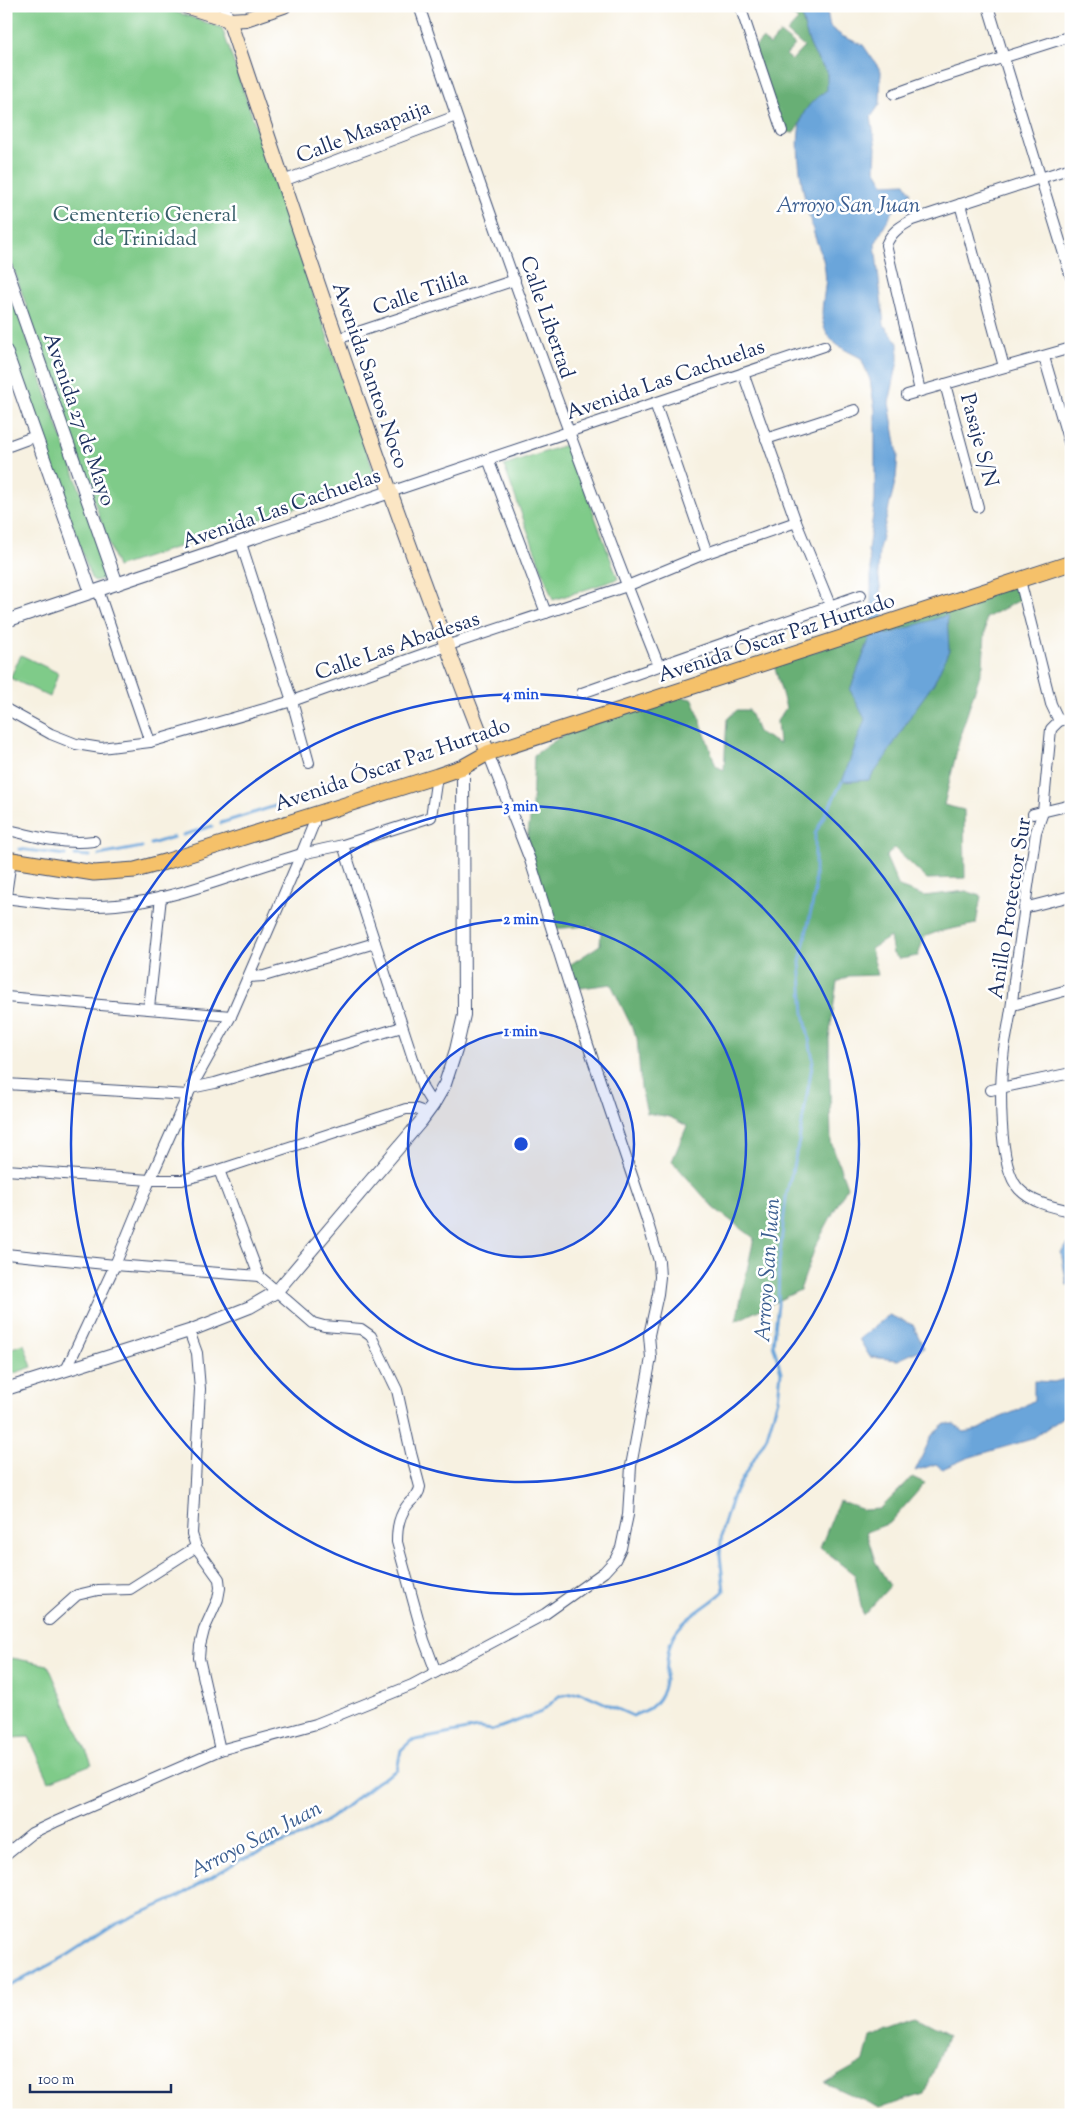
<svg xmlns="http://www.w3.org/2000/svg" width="1077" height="2121" font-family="'Sorts Mill Goudy',serif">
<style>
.green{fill:#7fcb89;stroke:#4d7d74}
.forest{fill:#67af75;stroke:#416f6a}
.water{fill:#6ba5da;stroke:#436a9c}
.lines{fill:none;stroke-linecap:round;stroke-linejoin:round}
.stream{stroke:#6ba5da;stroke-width:3}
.minor-casing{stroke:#3c4c72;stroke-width:12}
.tertiary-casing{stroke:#3c4c72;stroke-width:14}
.secondary-casing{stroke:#3c4c72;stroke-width:16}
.primary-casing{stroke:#3c4c72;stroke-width:17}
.minor{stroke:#fff;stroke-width:10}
.tertiary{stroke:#fff;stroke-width:12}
.secondary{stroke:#fbe6c4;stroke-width:14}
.primary{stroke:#f5c16b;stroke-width:15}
.ring{fill:none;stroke:#1d4ed8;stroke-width:2.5}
.labels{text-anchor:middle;stroke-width:5;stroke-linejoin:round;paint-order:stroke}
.street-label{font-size:21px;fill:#1b2f5e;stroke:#fff}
.park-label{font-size:21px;fill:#395e6b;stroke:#fff}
.water-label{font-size:22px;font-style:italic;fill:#3b5e90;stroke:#fff}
.centre{fill:#1d4ed8;stroke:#fff;stroke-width:2.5}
.ring-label{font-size:15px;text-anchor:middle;font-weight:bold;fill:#1d4ed8;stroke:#fff;stroke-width:5;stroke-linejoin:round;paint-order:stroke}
</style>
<rect width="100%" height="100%" fill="#fff"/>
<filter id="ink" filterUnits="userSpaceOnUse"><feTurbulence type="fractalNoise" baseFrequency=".02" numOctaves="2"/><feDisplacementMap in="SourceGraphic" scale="10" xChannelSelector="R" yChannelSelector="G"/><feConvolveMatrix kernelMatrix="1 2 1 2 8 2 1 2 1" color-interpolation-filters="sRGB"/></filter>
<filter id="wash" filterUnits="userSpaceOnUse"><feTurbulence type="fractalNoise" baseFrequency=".0096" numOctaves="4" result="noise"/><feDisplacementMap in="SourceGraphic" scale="20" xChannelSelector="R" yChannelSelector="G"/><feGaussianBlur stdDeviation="1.12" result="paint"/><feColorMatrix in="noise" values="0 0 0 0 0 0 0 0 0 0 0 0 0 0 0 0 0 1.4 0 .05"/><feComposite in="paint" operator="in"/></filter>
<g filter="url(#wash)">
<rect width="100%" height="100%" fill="#f7f1e1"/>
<g class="green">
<path d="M6 6H159L222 28 377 481 117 567 6 247Z"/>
<path d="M6 289 11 293 109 573 105 578 95 581 91 578 6 333Z"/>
<path d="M568 444 618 579 553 600 504 466Z"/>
<path d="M21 655 58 673 50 697 10 678Z"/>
<path d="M24 1344 32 1367 6 1376V1350Z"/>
<path d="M12 1658 48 1665 92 1764 49 1781 29 1737 10 1738 6 1736V1667Z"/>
</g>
<g class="forest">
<path d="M782 6H800C805 31 809 52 827 71L828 90C818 96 808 105 803 116 799 124 799 127 793 133L782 131 754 48 762 39 770 45 780 33 795 45 786 55 792 60 804 47 787 32 798 20Z"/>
<path d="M1013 585 1022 599 986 618 983 665 961 733 944 805 964 810 965 878 927 879 894 848 886 857 899 887 924 896 966 891 981 896 976 924 937 932 924 937 918 956 900 959 893 954 890 937 871 949 878 975 849 976 837 982 829 1039 831 1142 847 1187 816 1245 800 1290 736 1321 754 1238 714 1208 672 1161 687 1126 670 1117 647 1113 641 1088 637 1038 611 984 574 989 568 966 600 945 601 932 588 926 552 929 525 851 532 807 534 755 570 730 680 697 693 699 716 766 724 770 727 719 737 710H749L758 732 779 744 777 721 786 708 774 665Z"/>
<path d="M912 1477 925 1483 890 1523 866 1532 875 1561 890 1586 863 1616 855 1575 820 1548 839 1501 864 1510 880 1509Z"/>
<path d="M914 2021 947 2038 924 2094 880 2108 825 2083 864 2061 870 2037Z"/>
</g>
<g class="water">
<path d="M800 6H826L830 27 842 36 863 45 881 71 880 104 871 117 876 148 875 169 884 184 905 183 911 193 891 214 875 244 884 325 898 343V361L889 403 898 455 896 478 879 549 878 571 886 635 947 615 949 650 934 683 913 712 885 758 869 780 842 782 865 719 850 690 871 635V569L868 550 875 501V410L870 380 861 358C846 350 829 344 824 327 818 308 828 289 825 270 824 257 816 243 813 230 804 200 792 147 802 117 806 106 818 96 827 90V71C809 52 805 31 800 6Z"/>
<path d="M1071 1241V1285H1067L1061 1252Z"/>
<path d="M889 1315 913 1325 924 1348 898 1360 870 1357 859 1339Z"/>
<path d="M1069 1378 1071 1411 1032 1439 967 1458 942 1469 936 1464 915 1471 932 1435 945 1424H954L964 1432 980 1429 999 1418 1016 1411 1034 1400V1381L1054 1382Z"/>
</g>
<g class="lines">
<g class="stream">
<path d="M221 823 285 803"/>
<path d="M183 835 212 826"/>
<path d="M151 844 174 837"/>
<path d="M6 846 9 847"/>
<path d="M19 849 65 855"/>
<path d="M75 855 90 856"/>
<path d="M99 855 142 847"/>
<path d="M6 1988 68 1955 114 1925 178 1897 240 1860 303 1835 331 1818 377 1782 397 1770 401 1750 411 1741 477 1728 493 1730 541 1712 559 1696 580 1692 633 1716C638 1713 646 1711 650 1708 674 1690 661 1660 673 1637 684 1616 708 1607 724 1591L720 1555 722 1530 733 1495 767 1436 778 1399 781 1372 773 1344 778 1305 779 1263 786 1197 799 1141 813 1060 804 1013 800 962 815 892V834L842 782"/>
</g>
</g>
</g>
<g filter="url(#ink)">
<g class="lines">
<defs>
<g id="minor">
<path d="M224 6 229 20"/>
<path d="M419 6C494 228 572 449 659 666"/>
<path d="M740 6 782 131"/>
<path d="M988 6 1071 277"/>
<path d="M894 94 933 80 1071 36"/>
<path d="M283 181 456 116"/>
<path d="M960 204 1004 367"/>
<path d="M337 339 515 280"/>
<path d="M1044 357 1071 449"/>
<path d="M743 373 796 522 830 605"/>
<path d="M945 384 978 507"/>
<path d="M920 391 886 245C892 231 900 227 912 220L1071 168"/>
<path d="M907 395 1071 348"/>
<path d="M655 403 707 553"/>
<path d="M766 439 855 410"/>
<path d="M6 447 36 436"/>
<path d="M488 459 546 613"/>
<path d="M390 492 824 346"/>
<path d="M241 543 292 701 309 763"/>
<path d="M1020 580 1051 704 1059 721 1051 729 1043 812 1036 832 1014 981C1013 1005 1008 1026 1004 1049 1000 1080 997 1166 1019 1189 1032 1203 1053 1207 1071 1211"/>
<path d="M98 590 150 742"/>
<path d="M582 693 861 595"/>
<path d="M6 709 51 734 76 744 101 748 150 742 292 701 446 646 627 586 707 553 796 522"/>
<path d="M1059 721 1071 718"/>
<path d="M1033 814 1071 805"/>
<path d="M6 829C35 837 64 845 94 841"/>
<path d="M343 845 431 817 437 776"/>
<path d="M6 894 11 861"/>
<path d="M6 898C42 903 80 908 116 905 181 899 240 871 302 854 315 851 329 848 343 845L423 1089 433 1105"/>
<path d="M1024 908 1071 896"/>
<path d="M248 977 264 976 375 943"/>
<path d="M6 997 231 1016"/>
<path d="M1013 1005 1071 989"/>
<path d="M149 1008 161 897"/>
<path d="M6 1084 188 1095"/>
<path d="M191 1088 215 1083 402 1027"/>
<path d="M991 1090 1071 1073"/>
<path d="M6 1170 150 1180H182L219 1170 406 1109H416L427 1113"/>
<path d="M6 1254 115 1265 259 1276 219 1170"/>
<path d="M259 1276 313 1323 324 1326 361 1329 371 1336 397 1390 411 1453 420 1487C419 1495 414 1498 409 1503 399 1515 397 1527 397 1542L424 1640 436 1672"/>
<path d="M189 1331 197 1353 200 1389 192 1534 196 1547 219 1579 220 1588 218 1599 204 1630 200 1646 199 1658 220 1750"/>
<path d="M66 1370 115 1265 150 1180 191 1088 231 1016 248 977 303 850 314 823V815"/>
<path d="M49 1620 77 1595 98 1590 130 1589 196 1547"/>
<path d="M6 1854 32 1833 55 1822 220 1750 316 1724 412 1685 545 1614 604 1572 615 1560 621 1548 628 1515 631 1466 651 1358 649 1335 658 1294 660 1277 659 1261 646 1217 585 1036 530 860 488 753"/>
</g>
<g id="tertiary">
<path d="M6 267 117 584"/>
<path d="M6 351 91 592"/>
<path d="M6 621 390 492"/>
<path d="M6 1389 189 1331 250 1307 276 1292 422 1120 433 1105 445 1084 456 1050 464 1015 463 767"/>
</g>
<g id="secondary">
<path d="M185 6 229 20 246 19 284 6"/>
<path d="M229 20C311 265 393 512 488 753"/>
</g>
<path id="primary" d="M6 859 94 873 135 870 168 861 437 776 463 767 488 753 1071 563"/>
</defs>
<use href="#minor" class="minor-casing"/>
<use href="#tertiary" class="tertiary-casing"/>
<use href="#secondary" class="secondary-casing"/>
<use href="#primary" class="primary-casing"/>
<use href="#minor" class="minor"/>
<use href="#tertiary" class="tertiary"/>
<use href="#secondary" class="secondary"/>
<use href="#primary" class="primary"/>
</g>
</g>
<circle cx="521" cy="1144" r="113" fill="#1d4ed8" fill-opacity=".12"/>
<g class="ring">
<circle cx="521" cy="1144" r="113"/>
<circle cx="521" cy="1144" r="225"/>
<circle cx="521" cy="1144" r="338"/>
<circle cx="521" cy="1144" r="450"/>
</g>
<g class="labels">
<g class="street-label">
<text transform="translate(363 131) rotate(-21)" y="7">Calle Masapaija</text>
<text transform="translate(420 292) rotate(-19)" y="7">Calle Tilila</text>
<text transform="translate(548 317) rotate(71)" y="7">Calle Libertad</text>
<text transform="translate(371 375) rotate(71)" y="7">Avenida Santos Noco</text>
<text transform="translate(665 379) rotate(-19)" y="7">Avenida Las Cachuelas</text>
<text transform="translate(80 419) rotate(71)" y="7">Avenida 27 de Mayo</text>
<text transform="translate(980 440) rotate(75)" y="7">Pasaje S/N</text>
<text transform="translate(281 508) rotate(-19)" y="7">Avenida Las Cachuelas</text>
<text transform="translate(776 637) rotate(-18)" y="7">Avenida Óscar Paz Hurtado</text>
<text transform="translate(397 645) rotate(-19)" y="7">Calle Las Abadesas</text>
<text transform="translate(392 764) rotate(-19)" y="7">Avenida Óscar Paz Hurtado</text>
<text transform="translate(1009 908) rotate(-81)" y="7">Anillo Protector Sur</text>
</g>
<g class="park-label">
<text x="145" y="221">Cementerio General<tspan x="145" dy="24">de Trinidad</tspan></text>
</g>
<g class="water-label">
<text x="848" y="212">Arroyo San Juan</text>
<text transform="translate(766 1270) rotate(-86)" y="8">Arroyo San Juan</text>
<text transform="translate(255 1838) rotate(-27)" y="8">Arroyo San Juan</text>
</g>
</g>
<circle cx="521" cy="1144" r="8" class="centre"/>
<g class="ring-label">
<text x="521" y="699">4 min</text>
<text x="521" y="811">3 min</text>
<text x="521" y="924">2 min</text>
<text x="521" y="1036">1 min</text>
</g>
<rect width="1077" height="2121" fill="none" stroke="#fff" stroke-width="25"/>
<path d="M30 2084v8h141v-8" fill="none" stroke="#1b2f5e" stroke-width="2.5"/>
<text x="38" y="2084" font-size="15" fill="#1b2f5e" stroke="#ffffff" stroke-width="4" paint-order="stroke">100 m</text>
</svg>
